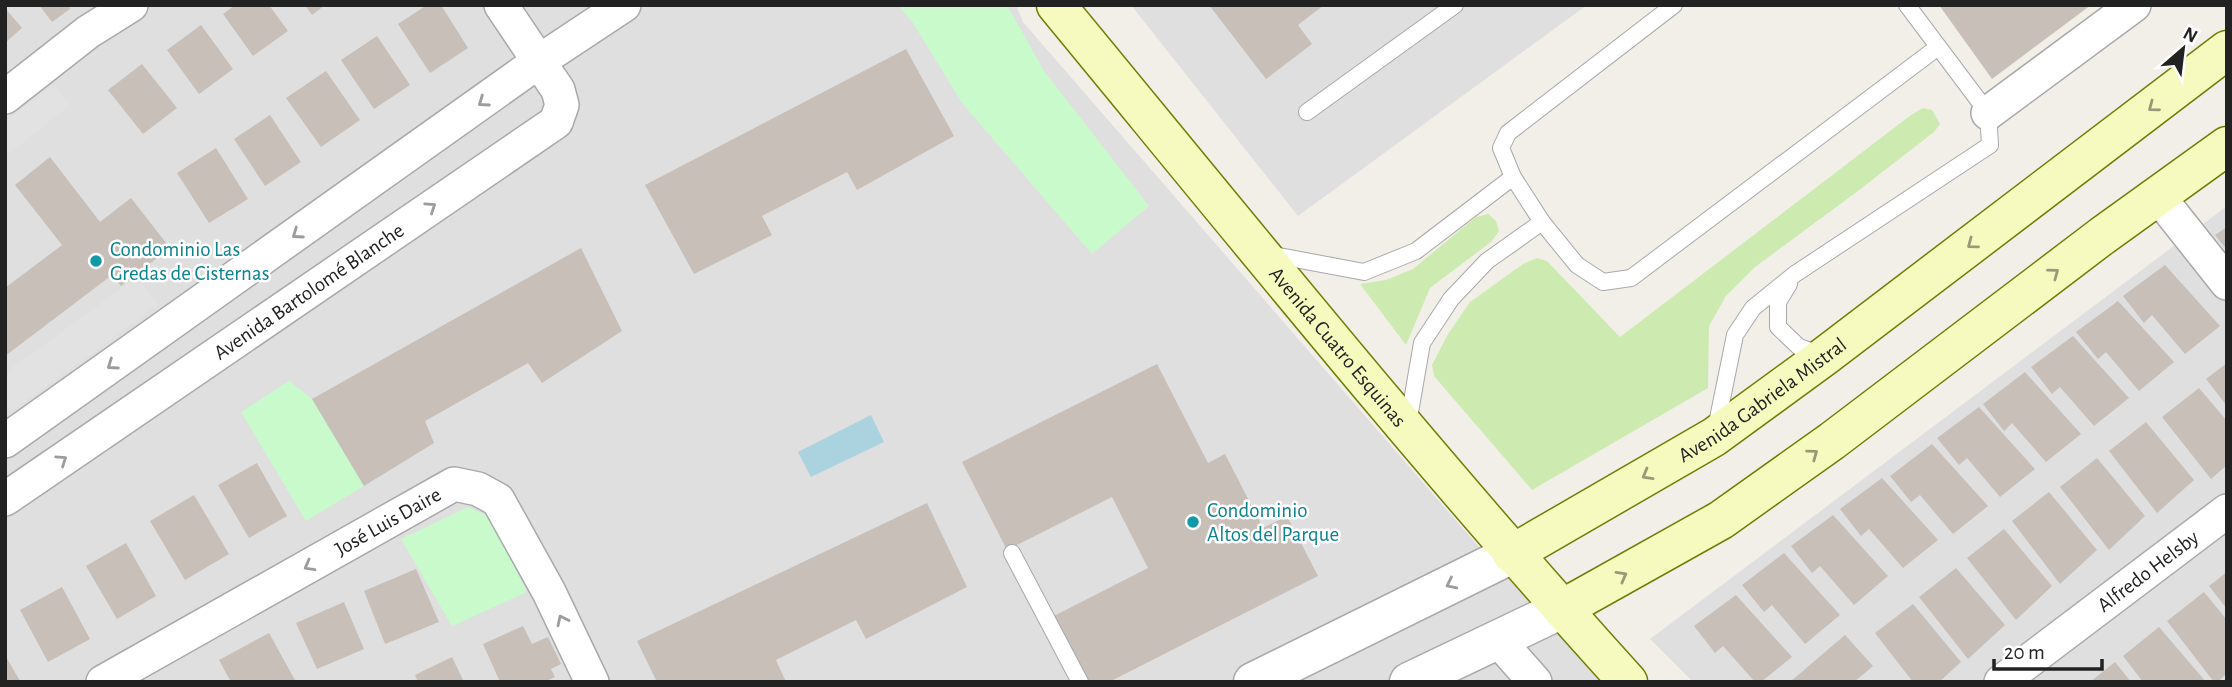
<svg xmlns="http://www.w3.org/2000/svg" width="2232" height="687" font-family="'Alegreya Sans',sans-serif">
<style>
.residential{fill:#e0dfdf}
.grass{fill:#cdebb0}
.park{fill:#c8facc}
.parking{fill:#e2e2e2}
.water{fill:#aad3df}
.building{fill:#c7bfb8}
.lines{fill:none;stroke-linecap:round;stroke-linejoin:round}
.service-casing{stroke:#a9a9a9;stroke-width:18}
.minor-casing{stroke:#a9a9a9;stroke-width:36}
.tertiary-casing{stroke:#a9a9a9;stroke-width:41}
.secondary-casing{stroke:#707d05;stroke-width:41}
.service{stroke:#fff;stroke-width:16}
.minor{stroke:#fff;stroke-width:33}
.tertiary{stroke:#fff;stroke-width:38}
.secondary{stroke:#f7fabf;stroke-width:38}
.oneway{stroke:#9c9c9c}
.oneway2{stroke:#979978}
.culture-dot{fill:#0f9aa8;stroke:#fff;stroke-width:2.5}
.labels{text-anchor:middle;stroke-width:5;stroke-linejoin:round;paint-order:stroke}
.culture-label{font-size:21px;fill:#0d838f;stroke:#fff;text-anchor:start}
.street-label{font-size:21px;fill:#222;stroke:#fff}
</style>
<rect width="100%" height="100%" fill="#f2efe9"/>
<g class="residential">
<path d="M5 5H1016L1023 22 1479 547 1603 682H5Z"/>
<path d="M1131 5H1587L1298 216Z"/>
<path d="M2227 206V682H1693L1650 639Z"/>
</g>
<g class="grass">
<path d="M1923 108 1932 110 1940 124 1934 132 1858 191 1755 267 1726 296 1709 326 1708 388 1532 490 1434 376 1432 365 1448 334 1470 302 1523 264 1537 258 1547 261 1620 337 1911 115Z"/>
<path d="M1488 214 1496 221 1499 231 1492 241 1430 288 1406 345 1360 284 1386 280 1413 269 1476 217Z"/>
</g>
<g class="park">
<path d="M898 5H1007L1044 71 1149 206 1092 254 962 103 913 23Z"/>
<path d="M289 381 312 399 364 486 306 521 241 412Z"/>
<path d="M468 507 490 517 527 592 452 626 401 539Z"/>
</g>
<g class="parking">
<path d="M53 84 70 105 5 157V122Z"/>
<path d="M137 277 158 305 11 412 5 404V373Z"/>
</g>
<path class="water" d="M871 415 884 442 811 477 798 452Z"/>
<g class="building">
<path d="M39 5H68L70 9 52 22Z"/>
<path d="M235 5H269L288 31 253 56 223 14Z"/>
<path d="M305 5H325L312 15Z"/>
<path d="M427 5H441L468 48 430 73 398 24Z"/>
<path d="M1209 5H1324L1298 25 1312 44 1266 79Z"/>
<path d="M1939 5H2091L1992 79Z"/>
<path d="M5 8 22 28 5 43Z"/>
<path d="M201 25 233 69 199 94 167 50Z"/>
<path d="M377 36 410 85 374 109 341 60Z"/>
<path d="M906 49 954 136 857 190 847 172 762 216 772 235 694 274 645 185Z"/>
<path d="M142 64 177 108 143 134 108 90Z"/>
<path d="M326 71 360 120 321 147 286 98Z"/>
<path d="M270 115 301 162 265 186 234 139Z"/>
<path d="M216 148 248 199 209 223 177 173Z"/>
<path d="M50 157 100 222 131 198 170 248 121 286 112 275 5 356V288L62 245 15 185Z"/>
<path d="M2227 227V250L2215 235Z"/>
<path d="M581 248 622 331 542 383 528 363 425 421 434 443 364 486 312 399Z"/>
<path d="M2165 265 2220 326 2185 354 2152 315 2144 323 2123 296Z"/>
<path d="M2118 301 2174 362 2139 391 2106 352 2098 359 2076 332Z"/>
<path d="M2073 336 2129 398 2094 426 2060 387 2052 394 2031 367Z"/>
<path d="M2227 363V406L2206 379Z"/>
<path d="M1157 364 1208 463 1225 454 1263 528 1287 516 1318 576 1109 682H1086L1052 617 1148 568 1112 497 1007 550 962 462Z"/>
<path d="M2025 372 2081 434 2046 462 2012 423 2004 431 1983 404Z"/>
<path d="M2199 388 2227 421V465L2211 479 2162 417Z"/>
<path d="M1979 407 2035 469 2000 497 1967 458 1959 465 1937 438Z"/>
<path d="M2146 422 2194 480 2157 513 2109 451Z"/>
<path d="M1932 444 1988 506 1953 534 1920 495 1911 502 1890 476Z"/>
<path d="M2097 458 2145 516 2109 550 2060 487Z"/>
<path d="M257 463 287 516 249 538 218 485Z"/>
<path d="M1882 478 1938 540 1903 568 1869 529 1861 536 1840 509Z"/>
<path d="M2049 492 2097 550 2060 584 2012 521Z"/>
<path d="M194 495 229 554 185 580 150 521Z"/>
<path d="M927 503 967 587 866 639 856 620 776 660 786 682H657L637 641Z"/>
<path d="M1833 515 1888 576 1854 605 1820 566 1812 573 1791 546Z"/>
<path d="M2004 529 2052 586 2016 620 1967 558Z"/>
<path d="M126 543 156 596 117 619 86 566Z"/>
<path d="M1784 553 1840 615 1805 644 1772 605 1764 612 1742 585Z"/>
<path d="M1956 568 2005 625 1968 659 1919 597Z"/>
<path d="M416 569 439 622 385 644 364 591Z"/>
<path d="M2227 572V609L2209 586Z"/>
<path d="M62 587 90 639 48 662 20 610Z"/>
<path d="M2204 592 2227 620V673L2218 682H2214L2167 621Z"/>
<path d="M1736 595 1792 657 1761 682H1755L1723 646 1715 653 1694 626Z"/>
<path d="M344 602 364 649 317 669 296 623Z"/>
<path d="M1913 604 1961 662 1939 682H1913L1875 633Z"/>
<path d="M523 626 532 644 548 637 561 664 551 669 555 677 544 682H500L483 644Z"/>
<path d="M2159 627 2206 682H2143L2123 656Z"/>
<path d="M269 633 296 682H231L219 660Z"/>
<path d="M1845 635 1873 666 1854 682H1790Z"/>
<path d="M5 655 20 681 18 682H5Z"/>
<path d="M452 657 464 682H418L415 675Z"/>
<path d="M2115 662 2131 682H2090Z"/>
</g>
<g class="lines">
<defs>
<g id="service">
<path d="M1307 112 1455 5"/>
<path d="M1513 177 1542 222"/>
<path d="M1268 254 1364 272 1416 251 1513 177 1501 148 1508 133 1674 5"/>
<path d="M1789 284 1778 302V327L1799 347 1823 355"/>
<path d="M1408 424 1422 343 1451 299 1487 261 1542 222 1577 265 1603 282 1631 278 1938 47"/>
<path d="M1716 428 1735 335 1753 308 1795 274 1990 145 1988 113 1907 5"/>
<path d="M1012 553 1080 682"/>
</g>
<g id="minor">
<path d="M5 97 88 32 131 5"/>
<path d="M1988 113 2134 5"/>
<path d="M2158 196 2227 283"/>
<path d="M5 441 538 62 624 5"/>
<path id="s1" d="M5 499 556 122 562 105 558 90 501 5"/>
<path d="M1498 640 1535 682"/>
<path id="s2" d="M103 682 454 484 478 489 498 500 549 592 592 682"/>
<path id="s3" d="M2001 682 2227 511"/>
</g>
<g id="tertiary">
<path d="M1253 682 1512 554"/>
<path d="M1409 682 1562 609"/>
</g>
<g id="secondary">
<path id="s4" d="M1056 5C1244 233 1429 463 1628 682"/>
<path id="s5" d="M1512 554 1714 437 1825 356 2227 50"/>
<path d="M1562 609 1721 520 1832 441 2102 236 2227 146"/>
</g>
</defs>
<use href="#service" class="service-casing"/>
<use href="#minor" class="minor-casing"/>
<use href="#tertiary" class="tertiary-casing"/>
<use href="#secondary" class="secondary-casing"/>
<use href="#service" class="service"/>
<use href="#minor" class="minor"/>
<use href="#tertiary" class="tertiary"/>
<use href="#secondary" class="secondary"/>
</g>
<defs><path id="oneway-chevron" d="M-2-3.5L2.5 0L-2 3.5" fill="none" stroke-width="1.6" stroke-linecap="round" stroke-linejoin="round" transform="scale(1.75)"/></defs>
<g class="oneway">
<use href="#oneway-chevron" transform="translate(483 102) rotate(145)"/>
<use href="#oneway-chevron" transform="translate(431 207) rotate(-34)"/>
<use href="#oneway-chevron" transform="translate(297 234) rotate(145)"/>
<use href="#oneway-chevron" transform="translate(112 365) rotate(145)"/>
<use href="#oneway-chevron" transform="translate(62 460) rotate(-34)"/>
<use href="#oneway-chevron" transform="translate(309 566) rotate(151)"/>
<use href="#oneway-chevron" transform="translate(1451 584) rotate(154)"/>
<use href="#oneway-chevron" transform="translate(562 620) rotate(-116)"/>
</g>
<g class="oneway2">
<use href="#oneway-chevron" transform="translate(2153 107) rotate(143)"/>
<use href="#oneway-chevron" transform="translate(1972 244) rotate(143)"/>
<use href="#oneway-chevron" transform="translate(2054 273) rotate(-37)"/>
<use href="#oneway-chevron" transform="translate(1813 454) rotate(-36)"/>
<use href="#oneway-chevron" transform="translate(1647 475) rotate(150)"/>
<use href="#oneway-chevron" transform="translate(1622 576) rotate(-29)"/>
</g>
<g class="culture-dot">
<circle cx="96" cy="261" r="7"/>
<circle cx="1193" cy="522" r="7"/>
</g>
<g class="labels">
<g class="culture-label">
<text x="110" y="256">Condominio Las<tspan x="110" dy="24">Gredas de Cisternas</tspan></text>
<text x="1207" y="517">Condominio<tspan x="1207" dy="24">Altos del Parque</tspan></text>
</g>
<g class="street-label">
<text dy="7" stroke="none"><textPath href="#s1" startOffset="368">Avenida Bartolomé Blanche</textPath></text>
<text dy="7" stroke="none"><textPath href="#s4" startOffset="443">Avenida Cuatro Esquinas</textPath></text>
<text dy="7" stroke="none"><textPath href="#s5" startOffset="294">Avenida Gabriela Mistral</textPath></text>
<text dy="7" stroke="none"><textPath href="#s2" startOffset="327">José Luis Daire</textPath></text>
<text dy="7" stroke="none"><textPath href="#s3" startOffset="184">Alfredo Helsby</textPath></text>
</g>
</g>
<rect width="2232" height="687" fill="none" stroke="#222222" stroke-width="14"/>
<g transform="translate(2183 49) rotate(28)" stroke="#ffffff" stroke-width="5" paint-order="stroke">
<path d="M0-5L12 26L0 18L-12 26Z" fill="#222222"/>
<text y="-10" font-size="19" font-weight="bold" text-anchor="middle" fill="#222222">N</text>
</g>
<path d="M1994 659v10h108v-10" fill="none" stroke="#222222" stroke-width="3.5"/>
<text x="2004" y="659" font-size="21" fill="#222222" stroke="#ffffff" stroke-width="5" paint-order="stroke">20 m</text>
</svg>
